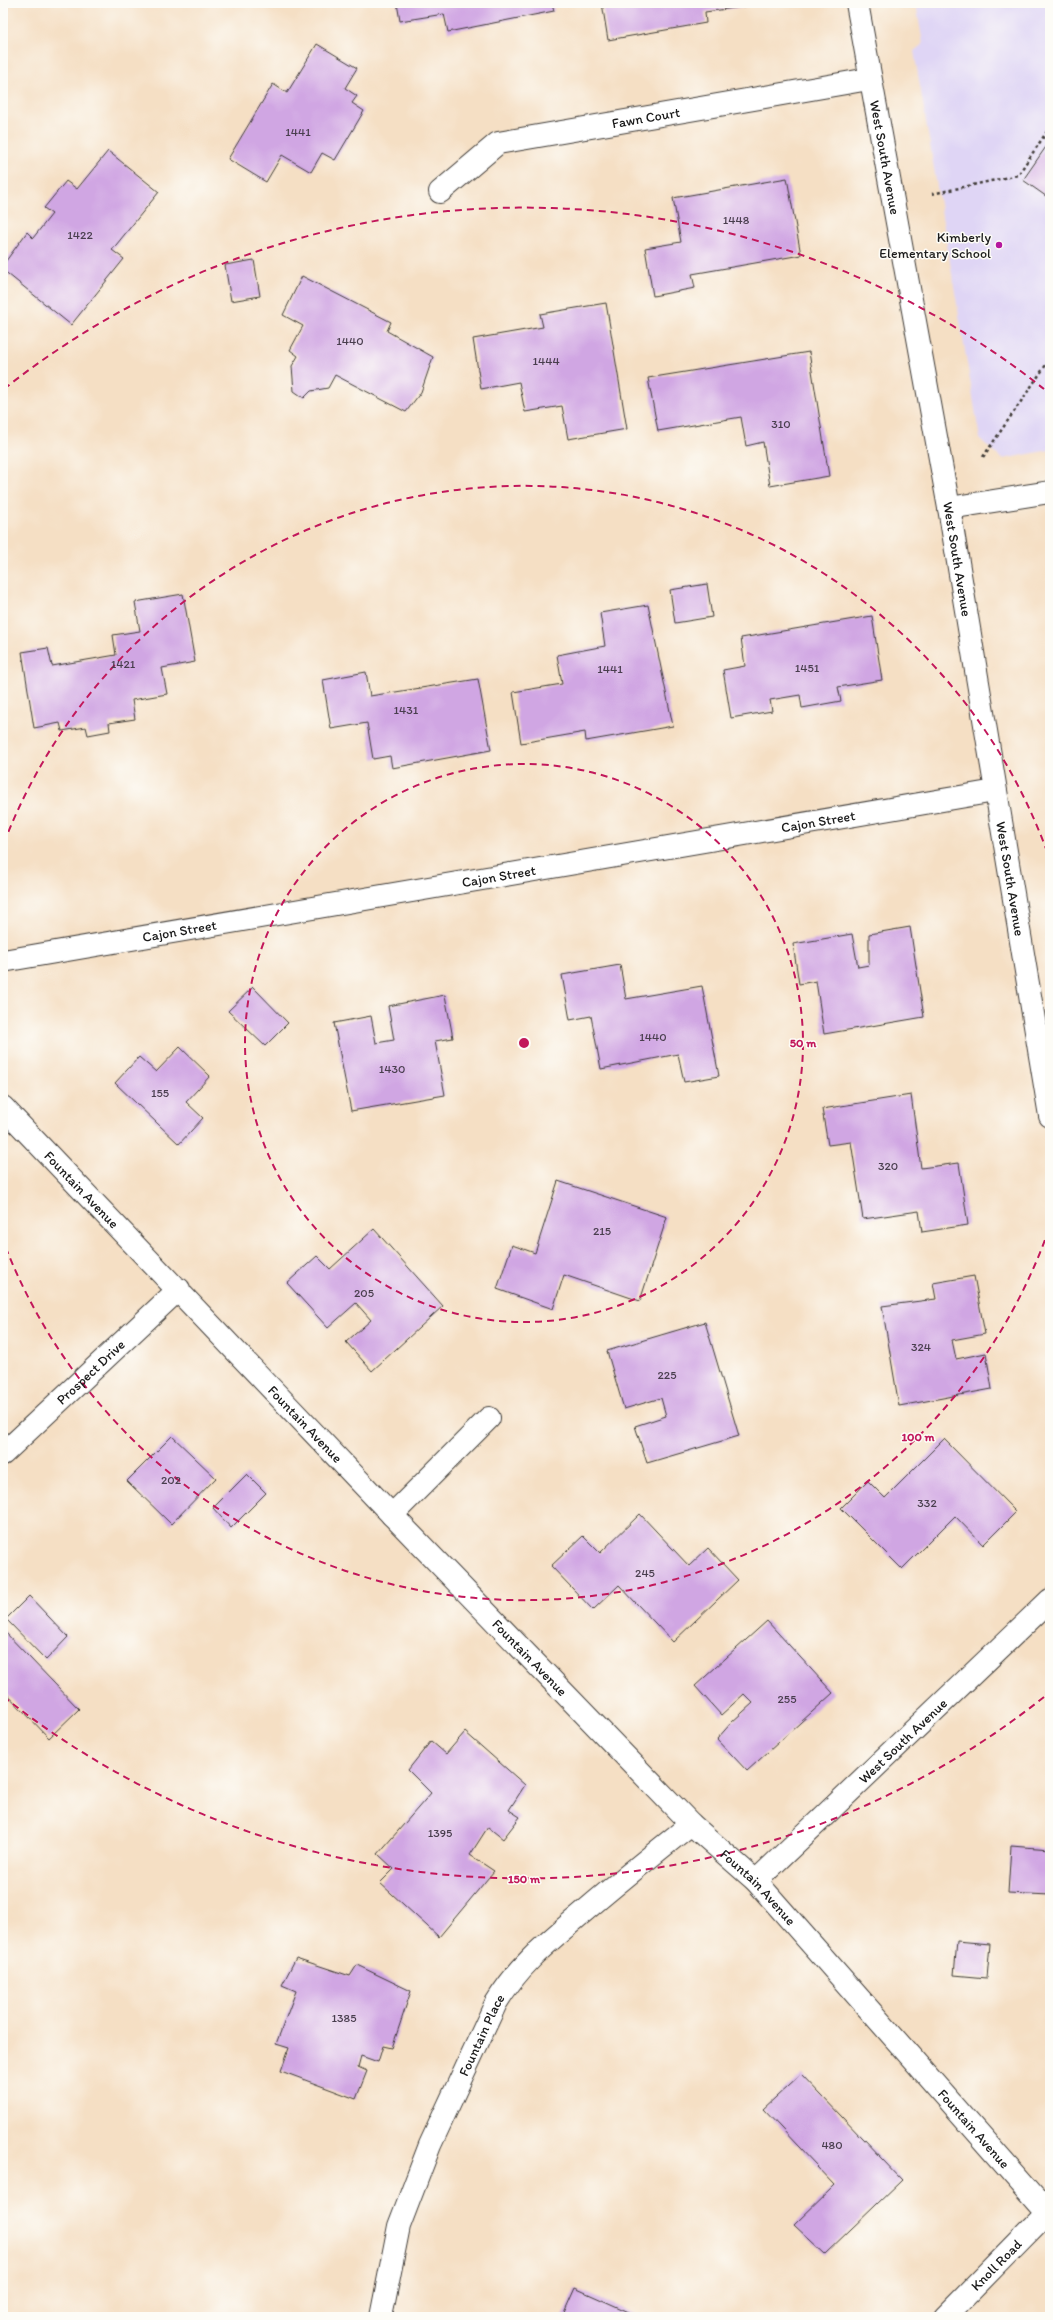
<svg xmlns="http://www.w3.org/2000/svg" width="1053" height="2320" font-family="Itim,sans-serif">
<style>
.built{fill:#dfd5f5}
.building{fill:#d0a6e3}
.lines{fill:none;stroke-linecap:round;stroke-linejoin:round}
.street-casing{stroke:#3d3935;stroke-width:24}
.path{stroke:#3d3935;stroke-width:2.5;stroke-dasharray:3 3;stroke-linecap:butt}
.street{stroke:#fff;stroke-width:22}
.ring{fill:none;stroke:#c2185b;stroke-width:2;stroke-dasharray:7 5}
.poi-dot{fill:#b5179e;stroke:#fdfcf7;stroke-width:1.5}
.labels{text-anchor:middle;stroke-width:3;stroke-linejoin:round;paint-order:stroke}
.number-label{font-size:12px;fill:#493e4e}
.street-label{font-size:14px;fill:#1c1c1c;stroke:#fdfcf7}
.poi-label{font-size:14px;fill:#1c1c1c;stroke:#fdfcf7;text-anchor:end}
.centre{fill:#c2185b;stroke:#fdfcf7;stroke-width:2}
.ring-label{font-size:12px;text-anchor:middle;font-weight:bold;fill:#c2185b;stroke:#fdfcf7;stroke-width:3;stroke-linejoin:round;paint-order:stroke}
</style>
<rect width="100%" height="100%" fill="#fdfcf7"/>
<filter id="ink" filterUnits="userSpaceOnUse"><feTurbulence type="fractalNoise" baseFrequency=".025" numOctaves="2"/><feDisplacementMap in="SourceGraphic" scale="8" xChannelSelector="R" yChannelSelector="G"/><feConvolveMatrix kernelMatrix="1 2 1 2 8 2 1 2 1" color-interpolation-filters="sRGB"/></filter>
<filter id="wash" filterUnits="userSpaceOnUse"><feTurbulence type="fractalNoise" baseFrequency=".012" numOctaves="4" result="noise"/><feDisplacementMap in="SourceGraphic" scale="16" xChannelSelector="R" yChannelSelector="G"/><feGaussianBlur stdDeviation="0.9" result="paint"/><feColorMatrix in="noise" values="0 0 0 0 0 0 0 0 0 0 0 0 0 0 0 0 0 1.4 0 .05"/><feComposite in="paint" operator="in"/></filter>
<g filter="url(#wash)">
<rect width="100%" height="100%" fill="#f5dfc4"/>
<path class="built" d="M916 3H1050V450L1002 459 980 439 914 51 923 44Z"/>
<g id="blocks">
<g class="building">
<path d="M397 3H552L554 11 448 32 444 14 400 21Z"/>
<path d="M602 3H756V5L705 12 706 23 608 40Z"/>
<path d="M317 44 357 68 345 88 357 96 352 103 364 111 335 160 322 153 311 172 282 155 266 182 228 159 273 84 287 93Z"/>
<path d="M1050 141V199L1023 180Z"/>
<path d="M108 151 159 192 112 250 124 259 71 325 3 270V265L27 232 33 238 52 214 44 208 66 181 77 189Z"/>
<path d="M787 178 801 255 692 274 695 288 653 296 645 248 681 242 673 198Z"/>
<path d="M254 260 260 296 231 301 225 265Z"/>
<path d="M302 276 391 322 387 331 433 357 421 392 406 412 335 375 328 388 311 391 304 398 294 391 292 366 298 356 290 350 303 326 283 315Z"/>
<path d="M606 303 627 429 568 439 562 406 525 412 519 382 481 389 473 339 543 327 540 314Z"/>
<path d="M809 352 829 476 770 486 763 442 746 446 741 417 658 431 648 378Z"/>
<path d="M707 584 712 617 675 623 670 590Z"/>
<path d="M183 594 195 662 162 668 167 694 132 700 135 719 109 723 110 731 88 735 86 727 62 731 60 723 34 728 22 652 48 648 52 666 116 655 113 635 140 631 135 602Z"/>
<path d="M648 605 673 726 586 741 585 732 521 743 513 692 562 684 557 655 605 646 600 613Z"/>
<path d="M872 616 882 680 838 687 841 701 802 708 800 695 770 700 772 711 731 718 723 670 745 666 741 638Z"/>
<path d="M366 672 370 696 478 679 491 750 392 768 390 756 373 759 367 723 331 729 323 680Z"/>
<path d="M910 927 924 1017 824 1034 816 981 799 984 793 944 852 934 858 967 869 965V934Z"/>
<path d="M620 965 626 999 702 986 719 1076 684 1082 678 1054 601 1069 591 1016 570 1020 562 975Z"/>
<path d="M253 987 288 1023 265 1046 228 1011Z"/>
<path d="M445 995 453 1038 435 1041 445 1095 351 1111 334 1023 371 1016 376 1043 394 1040 388 1006Z"/>
<path d="M180 1047 210 1076 186 1102 203 1118 179 1144 115 1083 139 1057 156 1072Z"/>
<path d="M911 1095 921 1168 959 1163 968 1225 922 1232 919 1211 863 1219 851 1142 828 1145 822 1109Z"/>
<path d="M558 1181 667 1217 640 1301 564 1275 553 1309 497 1289 512 1245 535 1253Z"/>
<path d="M374 1229 443 1306 372 1371 346 1342 371 1320 356 1303 328 1328 287 1283 317 1256 330 1269Z"/>
<path d="M974 1276 985 1334 952 1340 956 1359 986 1353 992 1389 899 1406 882 1306 936 1299 933 1283Z"/>
<path d="M705 1322 739 1436 647 1463 635 1426 666 1416 661 1398 624 1409 607 1351Z"/>
<path d="M172 1436 216 1478 171 1524 127 1481Z"/>
<path d="M944 1439 1016 1512 983 1545 955 1516 902 1569 841 1508 868 1481 885 1498Z"/>
<path d="M247 1474 266 1493 231 1528 213 1508Z"/>
<path d="M640 1514 689 1566 708 1548 738 1580 673 1642 619 1585 593 1610 551 1566 583 1536 600 1553Z"/>
<path d="M29 1596 68 1637 46 1660 6 1619Z"/>
<path d="M767 1621 833 1693 747 1771 717 1739 732 1722 753 1703 744 1694 721 1715 695 1686Z"/>
<path d="M3 1630 79 1709 49 1738 3 1690Z"/>
<path d="M465 1732 525 1785 509 1810 520 1817 503 1839 488 1827 470 1855 494 1871 439 1937 380 1883 394 1869 378 1854 431 1793 408 1770 431 1741 446 1754Z"/>
<path d="M1011 1846 1050 1849V1895L1008 1893Z"/>
<path d="M957 1941 990 1944 987 1978 954 1975Z"/>
<path d="M296 1958 350 1976 357 1965 411 1991 392 2048 383 2046 378 2062 361 2056 358 2067 367 2071 356 2099 281 2071 289 2048 276 2044 296 1991 282 1985Z"/>
<path d="M801 2074 902 2180 825 2254 794 2225 835 2185 763 2109Z"/>
<path d="M575 2288 640 2317H562Z"/>
</g>
</g>
</g>
<g filter="url(#ink)">
<use href="#blocks" fill-opacity="0" stroke="#3d3935" stroke-width="1"/>
<g class="lines">
<defs>
<g id="street">
<path id="s1" d="M857 3 949 508 1050 1116"/>
<path id="s2" d="M440 192 498 143 869 79"/>
<path d="M949 508 1050 492"/>
<path id="s3" d="M3 961 995 791"/>
<path id="s4" d="M3 1107 392 1515 691 1824 756 1881 1050 2215"/>
<path id="s5" d="M3 1454 179 1289"/>
<path d="M392 1515 489 1418"/>
<path id="s6" d="M756 1881 1050 1600"/>
<path id="s7" d="M381 2317 399 2226 430 2145 496 2003C520 1963 552 1939 587 1909 621 1880 656 1852 691 1824"/>
<path id="s8" d="M945 2317 1048 2212"/>
</g>
</defs>
<use href="#street" class="street-casing"/>
<g class="path">
<path d="M932 194 1018 175 1050 127"/>
<path d="M983 457 1050 359"/>
</g>
<use href="#street" class="street"/>
</g>
</g>
<g class="ring">
<circle cx="524" cy="1043" r="279"/>
<path d="M1049 1229A557 557 0 0 1 4 1243M4 843A557 557 0 0 1 1049 857"/>
<path d="M1044 1697A836 836 0 0 1 4 1697M4 389A836 836 0 0 1 1044 389"/>
</g>
<circle class="poi-dot" cx="999" cy="245" r="4"/>
<g class="labels">
<g class="number-label">
<text x="298" y="136">1441</text>
<text x="736" y="224">1448</text>
<text x="80" y="239">1422</text>
<text x="350" y="345">1440</text>
<text x="546" y="365">1444</text>
<text x="781" y="428">310</text>
<text x="123" y="668">1421</text>
<text x="807" y="672">1451</text>
<text x="610" y="673">1441</text>
<text x="406" y="714">1431</text>
<text x="653" y="1041">1440</text>
<text x="392" y="1073">1430</text>
<text x="160" y="1097">155</text>
<text x="888" y="1170">320</text>
<text x="602" y="1235">215</text>
<text x="364" y="1297">205</text>
<text x="921" y="1351">324</text>
<text x="667" y="1379">225</text>
<text x="171" y="1484">202</text>
<text x="927" y="1507">332</text>
<text x="645" y="1577">245</text>
<text x="787" y="1703">255</text>
<text x="440" y="1837">1395</text>
<text x="344" y="2022">1385</text>
<text x="832" y="2149">480</text>
</g>
<g class="street-label">
<text dy="5" stroke="none"><textPath href="#s2" startOffset="226">Fawn Court</textPath></text>
<text dy="5" stroke="none"><textPath href="#s1" startOffset="157">West South Avenue</textPath></text>
<text dy="5" stroke="none"><textPath href="#s1" startOffset="565">West South Avenue</textPath></text>
<text dy="5" stroke="none"><textPath href="#s3" startOffset="827">Cajon Street</textPath></text>
<text dy="5" stroke="none"><textPath href="#s3" startOffset="503">Cajon Street</textPath></text>
<text dy="5" stroke="none"><textPath href="#s1" startOffset="889">West South Avenue</textPath></text>
<text dy="5" stroke="none"><textPath href="#s3" startOffset="179">Cajon Street</textPath></text>
<text dy="5" stroke="none"><textPath href="#s4" startOffset="114">Fountain Avenue</textPath></text>
<text dy="5" stroke="none"><textPath href="#s5" startOffset="120">Prospect Drive</textPath></text>
<text dy="5" stroke="none"><textPath href="#s4" startOffset="438">Fountain Avenue</textPath></text>
<text dy="5" stroke="none"><textPath href="#s4" startOffset="762">Fountain Avenue</textPath></text>
<text dy="5" stroke="none"><textPath href="#s6" startOffset="203">West South Avenue</textPath></text>
<text dy="5" stroke="none"><textPath href="#s4" startOffset="1086">Fountain Avenue</textPath></text>
<text dy="5" stroke="none"><textPath href="#s7" startOffset="301">Fountain Place</textPath></text>
<text dy="5" stroke="none"><textPath href="#s4" startOffset="1410">Fountain Avenue</textPath></text>
<text dy="5" stroke="none"><textPath href="#s8" startOffset="73">Knoll Road</textPath></text>
</g>
<g class="poi-label">
<text x="991" y="242">Kimberly<tspan x="991" dy="16">Elementary School</tspan></text>
</g>
</g>
<circle cx="524" cy="1043" r="6" class="centre"/>
<g class="ring-label">
<text x="803" y="1047">50 m</text>
<text x="918" y="1441">100 m</text>
<text x="524" y="1883">150 m</text>
</g>
<rect width="1053" height="2320" fill="none" stroke="#fdfcf7" stroke-width="16"/>
</svg>
